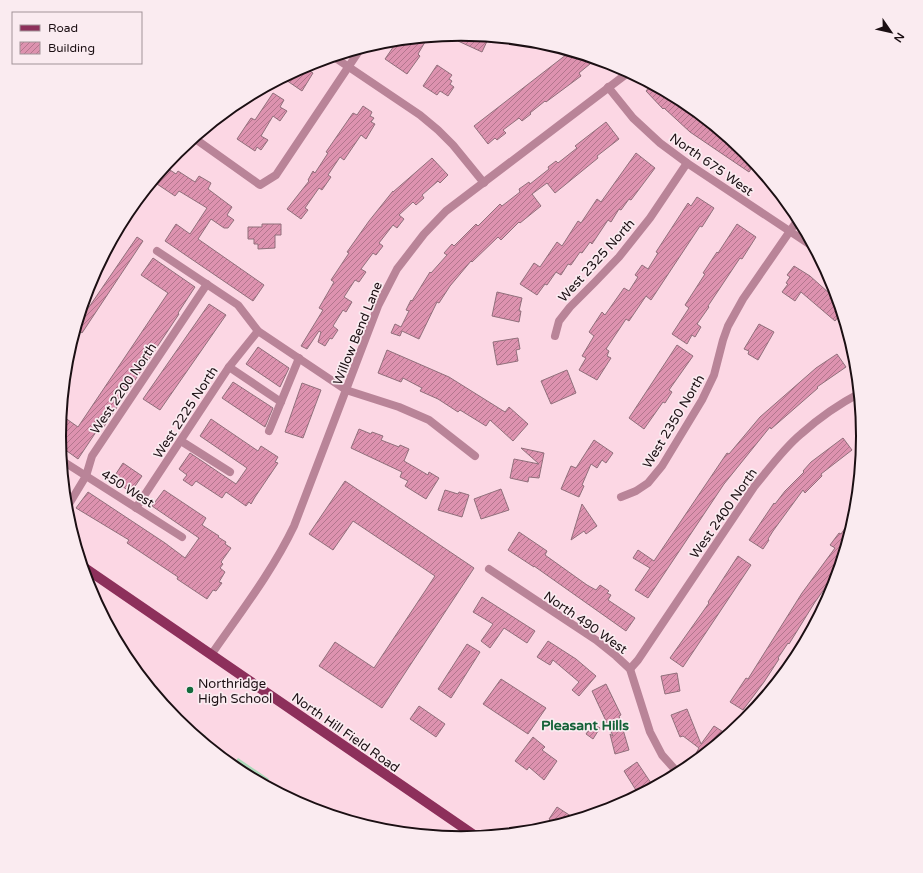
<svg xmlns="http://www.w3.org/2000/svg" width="923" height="873" font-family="'Varela Round',sans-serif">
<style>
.garden{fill:#aedabb}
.building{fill:url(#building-hatch);stroke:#906f7b}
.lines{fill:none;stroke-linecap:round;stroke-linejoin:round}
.street{stroke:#b98498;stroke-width:8}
.primary{stroke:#8d305b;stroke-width:10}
.poi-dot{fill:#126a3c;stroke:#faebf0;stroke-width:1.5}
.labels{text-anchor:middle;stroke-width:3.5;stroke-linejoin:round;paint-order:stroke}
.street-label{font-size:13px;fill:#1b0f13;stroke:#faebf0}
.poi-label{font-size:13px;fill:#1b0f13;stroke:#faebf0;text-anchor:start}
.neighbourhood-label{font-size:14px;font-weight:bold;fill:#136137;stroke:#faebf0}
.rim{fill:none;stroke:#1b0f13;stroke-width:2}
</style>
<defs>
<pattern id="building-hatch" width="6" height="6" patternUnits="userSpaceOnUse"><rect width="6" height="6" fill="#dd92af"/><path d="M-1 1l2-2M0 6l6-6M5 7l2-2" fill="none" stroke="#b2768d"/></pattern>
</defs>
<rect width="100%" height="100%" fill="#fcd7e4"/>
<g class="garden">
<path d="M174 714 206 736 202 742 173 717Z"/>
<path d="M238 758 269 779 265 786 238 771 232 766Z"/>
</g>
<g class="building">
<path d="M462 34 469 35 489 37 482 52 458 41Z"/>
<path d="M428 37 418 54 420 56 407 74 385 59 398 40Z"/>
<path d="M571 51 596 59 579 73 581 76 546 102 545 101 530 113 531 114 522 121 519 118 503 130 506 133 497 140 495 138 488 144 474 126Z"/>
<path d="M437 65 452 75 449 79 452 81 450 84 454 87 448 96 440 91 437 95 423 86Z"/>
<path d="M303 67 313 73 302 91 283 78Z"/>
<path d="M652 84 685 102 746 152 755 163 749 172 690 132 664 108 663 109 646 91Z"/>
<path d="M273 93 284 100 280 107 287 111 280 121 273 116 261 136 268 140 261 150 257 147 255 151 237 139 251 118 255 120Z"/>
<path d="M363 106 372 112 370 116 374 118 371 122 375 124 366 139 361 135 344 160 340 157 328 175 331 177 322 190 319 188 305 208 308 210 301 219 287 209 309 181 308 180 313 171 315 173 328 153 326 152 353 113 357 115Z"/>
<path d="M606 122 619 139 597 156 598 158 555 193 547 183 532 194 541 206 520 223 519 222 501 240 498 237 472 262 471 261 450 286 439 303 437 302 419 339 402 331 400 336 391 333 395 324 401 327 409 311 406 310 411 300 412 301 430 272 431 273 447 255 444 253 452 244 454 246 476 224 478 226 500 204 502 206 520 192 519 189 529 182 530 184 549 169 548 167 556 161 558 163 577 148 575 146Z"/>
<path d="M636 153 655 168 631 200 629 199 621 210 619 209 611 222 608 220 592 244 590 242 582 253 580 252 571 265 568 264 561 275 556 272 547 285 545 284 537 295 520 284 534 263 540 267 557 242 562 246 578 221 581 223 597 199 601 202Z"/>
<path d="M432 158 448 175 440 183 438 181 422 195 424 198 416 205 413 202 399 215 404 219 397 228 393 225 379 243 383 246 376 255 373 253 361 269 366 272 359 282 355 280 344 297 352 302 346 312 343 310 333 326 338 330 332 339 330 338 325 346 318 342 321 332 319 331 307 349 301 346 323 310 319 308 334 282 331 280 349 253 347 252 369 221 393 191V192L416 172Z"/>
<path d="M167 168 176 174 178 171 195 182 199 176 211 183 208 189 232 207 227 215 234 220 228 228H224L211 219 198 239 264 285 253 301 165 241 176 224 190 234 207 208 179 191 175 196 157 184Z"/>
<path d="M697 197 714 208 702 227 700 226 651 300 646 296 629 321 626 319 606 349 609 351 607 356 611 358 597 380 579 370 586 358 582 356 594 336 589 332 602 312 605 315 624 288 629 291 638 277 635 275 642 265 648 269 658 253 656 252 688 203 691 206Z"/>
<path d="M262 224H281V235H275V248L258 249V244H254V239H248V227H262Z"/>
<path d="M737 224 756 237 742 259 740 258 708 306 709 307 697 324 701 327 695 337 692 335 687 344 672 334 689 308 685 305 705 274 703 273 717 252 718 253Z"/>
<path d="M137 237 143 241 82 333 76 328V326Z"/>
<path d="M153 258 195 287 178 313 179 314 103 428 100 426 78 459 60 446 59 436 61 415 78 427 168 293 141 275Z"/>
<path d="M794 266 810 276 839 302 842 312 835 321 801 292 795 301 782 292 788 284 786 283 790 277 787 275Z"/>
<path d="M497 292 522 298 519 311H521L519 322 492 316Z"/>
<path d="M209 304 226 315 160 410 143 399Z"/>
<path d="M759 324 774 332 758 360 748 354 749 351 744 349Z"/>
<path d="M518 338 520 349 516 350 518 361 497 365 493 342Z"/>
<path d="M677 345 693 356 669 390 672 392 665 403 663 402 644 429 629 418Z"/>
<path d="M258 347 289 368 280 387 246 364Z"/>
<path d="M387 350 449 377 505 412 509 407 528 424 513 441 490 420 486 426 460 410 458 412 438 399 420 391 422 388 403 378 401 382 378 373Z"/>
<path d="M837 354 846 367 817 387 818 388 771 429 770 427 724 484 648 598 635 590 650 568 633 558 638 550 654 561 727 453 729 454 760 417 816 368Z"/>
<path d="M567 370 576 393 551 404 541 381Z"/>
<path d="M233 382 273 408 265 427 222 398Z"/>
<path d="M302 383 321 390 303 438 285 432Z"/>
<path d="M211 419 258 451 261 446 278 457 275 462 278 463 255 497 251 504 249 502 246 506 226 492 222 498 196 481 192 486 183 480 187 475 179 469 190 453 236 484 247 468 200 436Z"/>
<path d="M359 429 371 434 372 432 383 436 381 440 399 447 400 445 409 449 404 461 428 475 429 472 439 478 426 499 405 486 408 481 400 477 402 472 351 448Z"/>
<path d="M843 438 852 450 821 474 822 476 805 493 803 490 773 531 768 539 769 540 763 549 749 540 774 503 775 504 785 491 804 472 803 471 811 462Z"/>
<path d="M594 440 613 453 606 463 602 460 597 468 591 464 582 485 584 486 579 497 561 489 571 466 576 468Z"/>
<path d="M521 448 544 453 539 478 529 477 528 482 510 478 514 459 539 464Z"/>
<path d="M123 463 142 476 131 492 112 480Z"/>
<path d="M345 481 474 568 382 708 319 666 335 642 374 668 435 576 353 521 333 550 309 534Z"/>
<path d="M501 489 509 510 481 519 474 499Z"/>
<path d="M164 490 206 518 202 525 219 536 218 537 226 542 225 544 231 548 221 562 223 564 220 568 225 572 219 582 222 583 216 591 213 590 207 599 177 579 178 577 127 543 129 540 76 508 88 492 165 543 185 558 199 538 152 506Z"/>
<path d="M445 490 458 494 459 492 469 495 462 517 438 510Z"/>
<path d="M582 504 597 526 586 534 584 531 571 540Z"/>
<path d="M854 515 856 516 842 564 815 602 789 644 788 643 778 658 779 659 764 682 743 710 730 702 746 678 748 679 802 593 835 548 830 545 839 533 841 534Z"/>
<path d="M519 532 547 551 545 555 587 585 596 590 600 585 609 591 607 593 611 595 608 600 635 618 626 631 534 566V567L508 550Z"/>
<path d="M738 556 751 565 683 667 670 658 709 603 708 602Z"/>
<path d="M482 597 535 631 527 643 504 628 490 648 481 641 493 624 473 612Z"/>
<path d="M548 641 576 659 596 676 579 696 572 690 579 682 553 660 550 665 537 657Z"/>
<path d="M467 644 480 652 451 698 438 689Z"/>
<path d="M677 673 680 691 665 694 661 676Z"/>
<path d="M501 679 546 708 528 734 483 704Z"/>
<path d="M606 684 621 715 619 716 629 750 615 754 610 734 613 736 592 691Z"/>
<path d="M419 706 445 724 436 737 410 719Z"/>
<path d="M687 709 701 744 714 726 725 733 722 738 724 740 702 757 696 753 699 748 683 736 680 737 671 715Z"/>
<path d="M593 724 600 728 593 739 586 734Z"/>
<path d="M533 737 545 747 542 750 557 761 544 780 529 767 527 770 515 761Z"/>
<path d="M637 762 653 786 639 795 624 771Z"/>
<path d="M557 807 577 820 558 826 549 819Z"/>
</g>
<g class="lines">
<g class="street">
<path d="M334 57 420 115 438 130 453 145 484 183"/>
<path d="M608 87 633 118 660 143 687 163 815 248"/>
<path d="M194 138 260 185 276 175 361 48"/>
<path d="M157 251 238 305 258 331 346 390 399 407 429 420 475 456"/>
<path d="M555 336 559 321 570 307 595 282 619 257 650 218 687 163"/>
<path d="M229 367 281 402"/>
<path d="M269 431 299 358"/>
<path d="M181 441 230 472"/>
<path d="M61 460 182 537"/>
<path d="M621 497 636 491 648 483 662 466 702 400 714 375 723 340 728 326 743 299 799 218"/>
<path d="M136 508 229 367 258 331"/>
<path d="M66 509 86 476 92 456 207 284"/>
<path d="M489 569 596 640 616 656 630 669 650 732 662 755 679 774"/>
<path d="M211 655C240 613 272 572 294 526L378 306 397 269 424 234 446 211 629 72"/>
<path d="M630 669 638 660 754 487C769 469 783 449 801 434 819 418 839 404 860 393"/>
</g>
<path class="primary" d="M82 566 477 837"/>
</g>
<circle class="poi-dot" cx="190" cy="690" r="4"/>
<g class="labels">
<g class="street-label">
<text transform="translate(712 164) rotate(35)" y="5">North 675 West</text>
<text transform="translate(596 260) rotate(-48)" y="5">West 2325 North</text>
<text transform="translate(357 333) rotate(-68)" y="5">Willow Bend Lane</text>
<text transform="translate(123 388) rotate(-56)" y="5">West 2200 North</text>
<text transform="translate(185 412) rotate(-57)" y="5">West 2225 North</text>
<text transform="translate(673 421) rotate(-59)" y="5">West 2350 North</text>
<text transform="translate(128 488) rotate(32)" y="5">450 West</text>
<text transform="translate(723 513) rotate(-55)" y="5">West 2400 North</text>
<text transform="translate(586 622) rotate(35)" y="5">North 490 West</text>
<text transform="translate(346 732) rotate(35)" y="5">North Hill Field Road</text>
</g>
<g class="poi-label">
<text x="198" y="688">Northridge<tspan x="198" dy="15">High School</tspan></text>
</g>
<g class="neighbourhood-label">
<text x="585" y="730">Pleasant Hills</text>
</g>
</g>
<path d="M0 0H923V873H0ZM66 436a395 395 0 1 1 790 0a395 395 0 1 1-790 0Z" fill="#faebf0" fill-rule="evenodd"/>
<path class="rim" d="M66 436a395 395 0 1 1 790 0a395 395 0 1 1-790 0Z"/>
<rect x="12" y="12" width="130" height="52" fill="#faebf0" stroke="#a19398"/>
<rect x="20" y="25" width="20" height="6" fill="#8d305b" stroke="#a19398"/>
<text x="48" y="32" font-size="12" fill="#1b0f13">Road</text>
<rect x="20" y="42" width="20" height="12" fill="url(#building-hatch)" stroke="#a19398"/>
<text x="48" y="52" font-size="12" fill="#1b0f13">Building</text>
<g transform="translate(891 32) rotate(124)" stroke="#faebf0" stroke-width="3" paint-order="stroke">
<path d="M0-3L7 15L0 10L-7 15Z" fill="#1b0f13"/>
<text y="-6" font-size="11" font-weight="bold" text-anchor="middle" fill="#1b0f13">N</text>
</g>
</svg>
